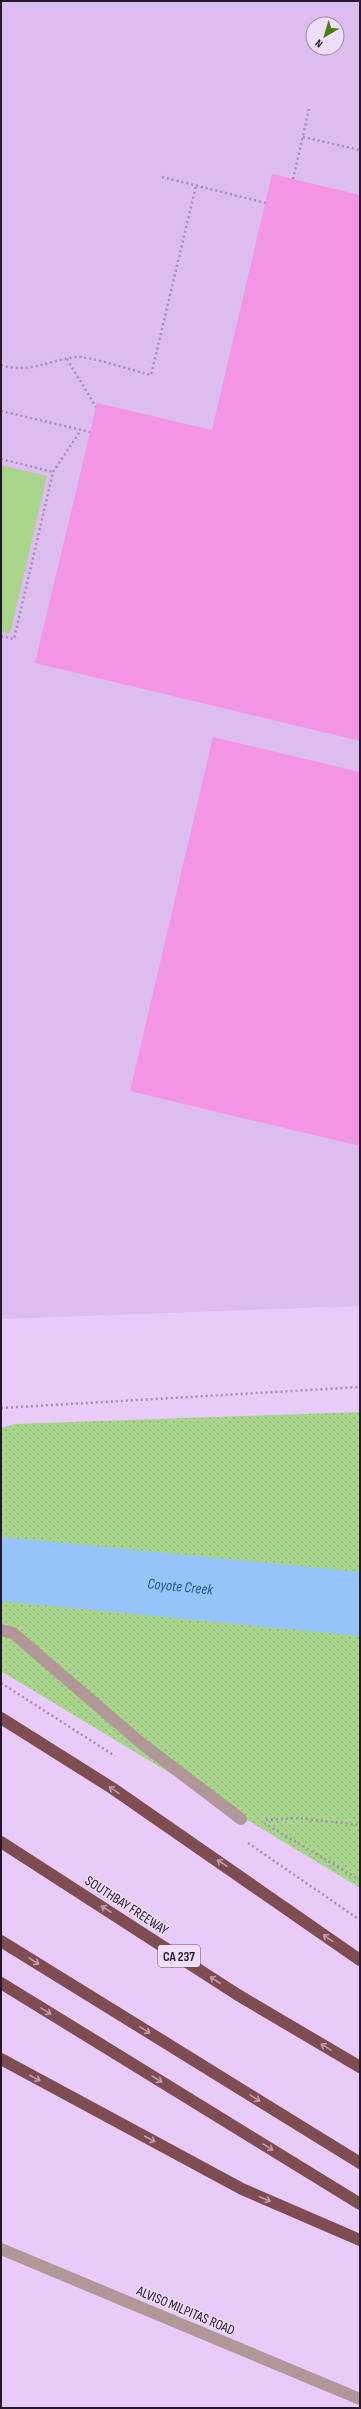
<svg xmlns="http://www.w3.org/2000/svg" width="361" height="2409" font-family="'Sofia Sans Condensed',sans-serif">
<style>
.built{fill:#ddbdf0;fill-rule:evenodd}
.grass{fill:url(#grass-dots)}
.garden{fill:#a9d48c}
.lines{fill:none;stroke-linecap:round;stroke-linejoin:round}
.river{stroke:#96c4fa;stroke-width:64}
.building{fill:#f494e4}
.path{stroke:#a790b4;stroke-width:2.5;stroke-dasharray:2 3;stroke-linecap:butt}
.lane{stroke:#b19798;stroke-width:12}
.highway{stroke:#7f4c52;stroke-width:12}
.oneway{stroke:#bd9cae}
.labels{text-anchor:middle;stroke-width:3;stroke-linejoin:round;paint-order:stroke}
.shield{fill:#efddf9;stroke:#615468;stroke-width:1}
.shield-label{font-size:13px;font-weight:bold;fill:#24192a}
.street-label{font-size:14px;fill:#24192a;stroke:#efddf9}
.water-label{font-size:15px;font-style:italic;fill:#245892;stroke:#efddf9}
</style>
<defs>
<pattern id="grass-dots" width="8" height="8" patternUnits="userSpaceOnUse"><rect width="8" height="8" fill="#a9d48c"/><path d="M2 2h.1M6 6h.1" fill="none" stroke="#91b579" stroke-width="1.8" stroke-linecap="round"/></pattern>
</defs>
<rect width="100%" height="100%" fill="#e8cbf9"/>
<path class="built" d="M1 1H360V1306L1 1319ZM313 24H337V48H313Z"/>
<path class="grass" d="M360 1412V1888L1 1671V1428L15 1424Z"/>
<path class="garden" d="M1 465 47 476 10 634 1 631Z"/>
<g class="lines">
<path class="river" id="s1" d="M1 1569 360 1604"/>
</g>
<g class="building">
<path d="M272 174 360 195V741L35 663 97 403 212 430Z"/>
<path d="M213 737 360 772V1146L130 1091Z"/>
</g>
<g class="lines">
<g class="path">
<path d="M303 137 360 150"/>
<path d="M162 177 266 203"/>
<path d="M293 179 309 109"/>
<path d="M67 359 96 407"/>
<path d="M1 365C28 374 50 360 76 357 86 355 138 372 151 375L196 186"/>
<path d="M1 411 90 432"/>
<path d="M1 459 53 472"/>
<path d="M1 636 14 639 53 472 81 430"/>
<path d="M1 1408 360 1387"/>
<path d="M1 1683 115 1756"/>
<path d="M266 1820 298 1818 360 1825"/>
<path d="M264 1823 360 1880"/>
<path d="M248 1843 360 1920"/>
</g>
<g class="lane">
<path d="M1 1630 13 1633 141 1743 241 1819"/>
<path d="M1 2249 360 2399"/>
</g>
<g class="highway">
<path d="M1 1718 112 1788 360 1960"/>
<path d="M1 1842 238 1995 360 2067"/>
<path d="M1 1941 360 2163"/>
<path d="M1 1983 360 2204"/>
<path d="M1 2059 242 2189 360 2240"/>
</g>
</g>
<defs><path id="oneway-shaft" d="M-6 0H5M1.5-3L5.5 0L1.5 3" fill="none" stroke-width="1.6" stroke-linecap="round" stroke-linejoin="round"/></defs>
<g class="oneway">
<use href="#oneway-shaft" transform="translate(114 1790) rotate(-146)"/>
<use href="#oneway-shaft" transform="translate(222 1863) rotate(-146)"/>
<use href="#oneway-shaft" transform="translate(106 1909) rotate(-147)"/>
<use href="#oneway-shaft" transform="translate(328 1938) rotate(-144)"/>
<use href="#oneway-shaft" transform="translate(34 1961) rotate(32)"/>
<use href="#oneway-shaft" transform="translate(215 1980) rotate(-147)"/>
<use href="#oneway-shaft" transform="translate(46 2011) rotate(32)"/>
<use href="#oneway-shaft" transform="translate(145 2030) rotate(32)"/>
<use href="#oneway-shaft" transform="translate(326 2047) rotate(-149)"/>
<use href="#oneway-shaft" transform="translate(35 2078) rotate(28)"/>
<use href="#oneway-shaft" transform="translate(157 2079) rotate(32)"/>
<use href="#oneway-shaft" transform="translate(255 2098) rotate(32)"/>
<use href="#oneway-shaft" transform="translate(150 2139) rotate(28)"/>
<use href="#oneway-shaft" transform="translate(268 2147) rotate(32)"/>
<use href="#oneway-shaft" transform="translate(265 2199) rotate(23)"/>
</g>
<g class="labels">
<rect class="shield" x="158" y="1945" width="42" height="22" rx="3"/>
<g class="shield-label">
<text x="179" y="1961">CA 237</text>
</g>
<g class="street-label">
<text transform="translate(127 1905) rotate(33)" y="5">SOUTHBAY FREEWAY</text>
<text transform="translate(186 2310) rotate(23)" y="5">ALVISO MILPITAS ROAD</text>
</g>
<g class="water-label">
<text dy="5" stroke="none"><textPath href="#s1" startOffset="180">Coyote Creek</textPath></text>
</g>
</g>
<rect width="361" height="2409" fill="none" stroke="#24192a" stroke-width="4"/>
<g transform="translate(325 36) rotate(218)"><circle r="19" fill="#efddf9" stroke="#9e8fa6"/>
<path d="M0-3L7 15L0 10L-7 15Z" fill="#497e11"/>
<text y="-6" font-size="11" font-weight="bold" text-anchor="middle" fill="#24192a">N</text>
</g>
</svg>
